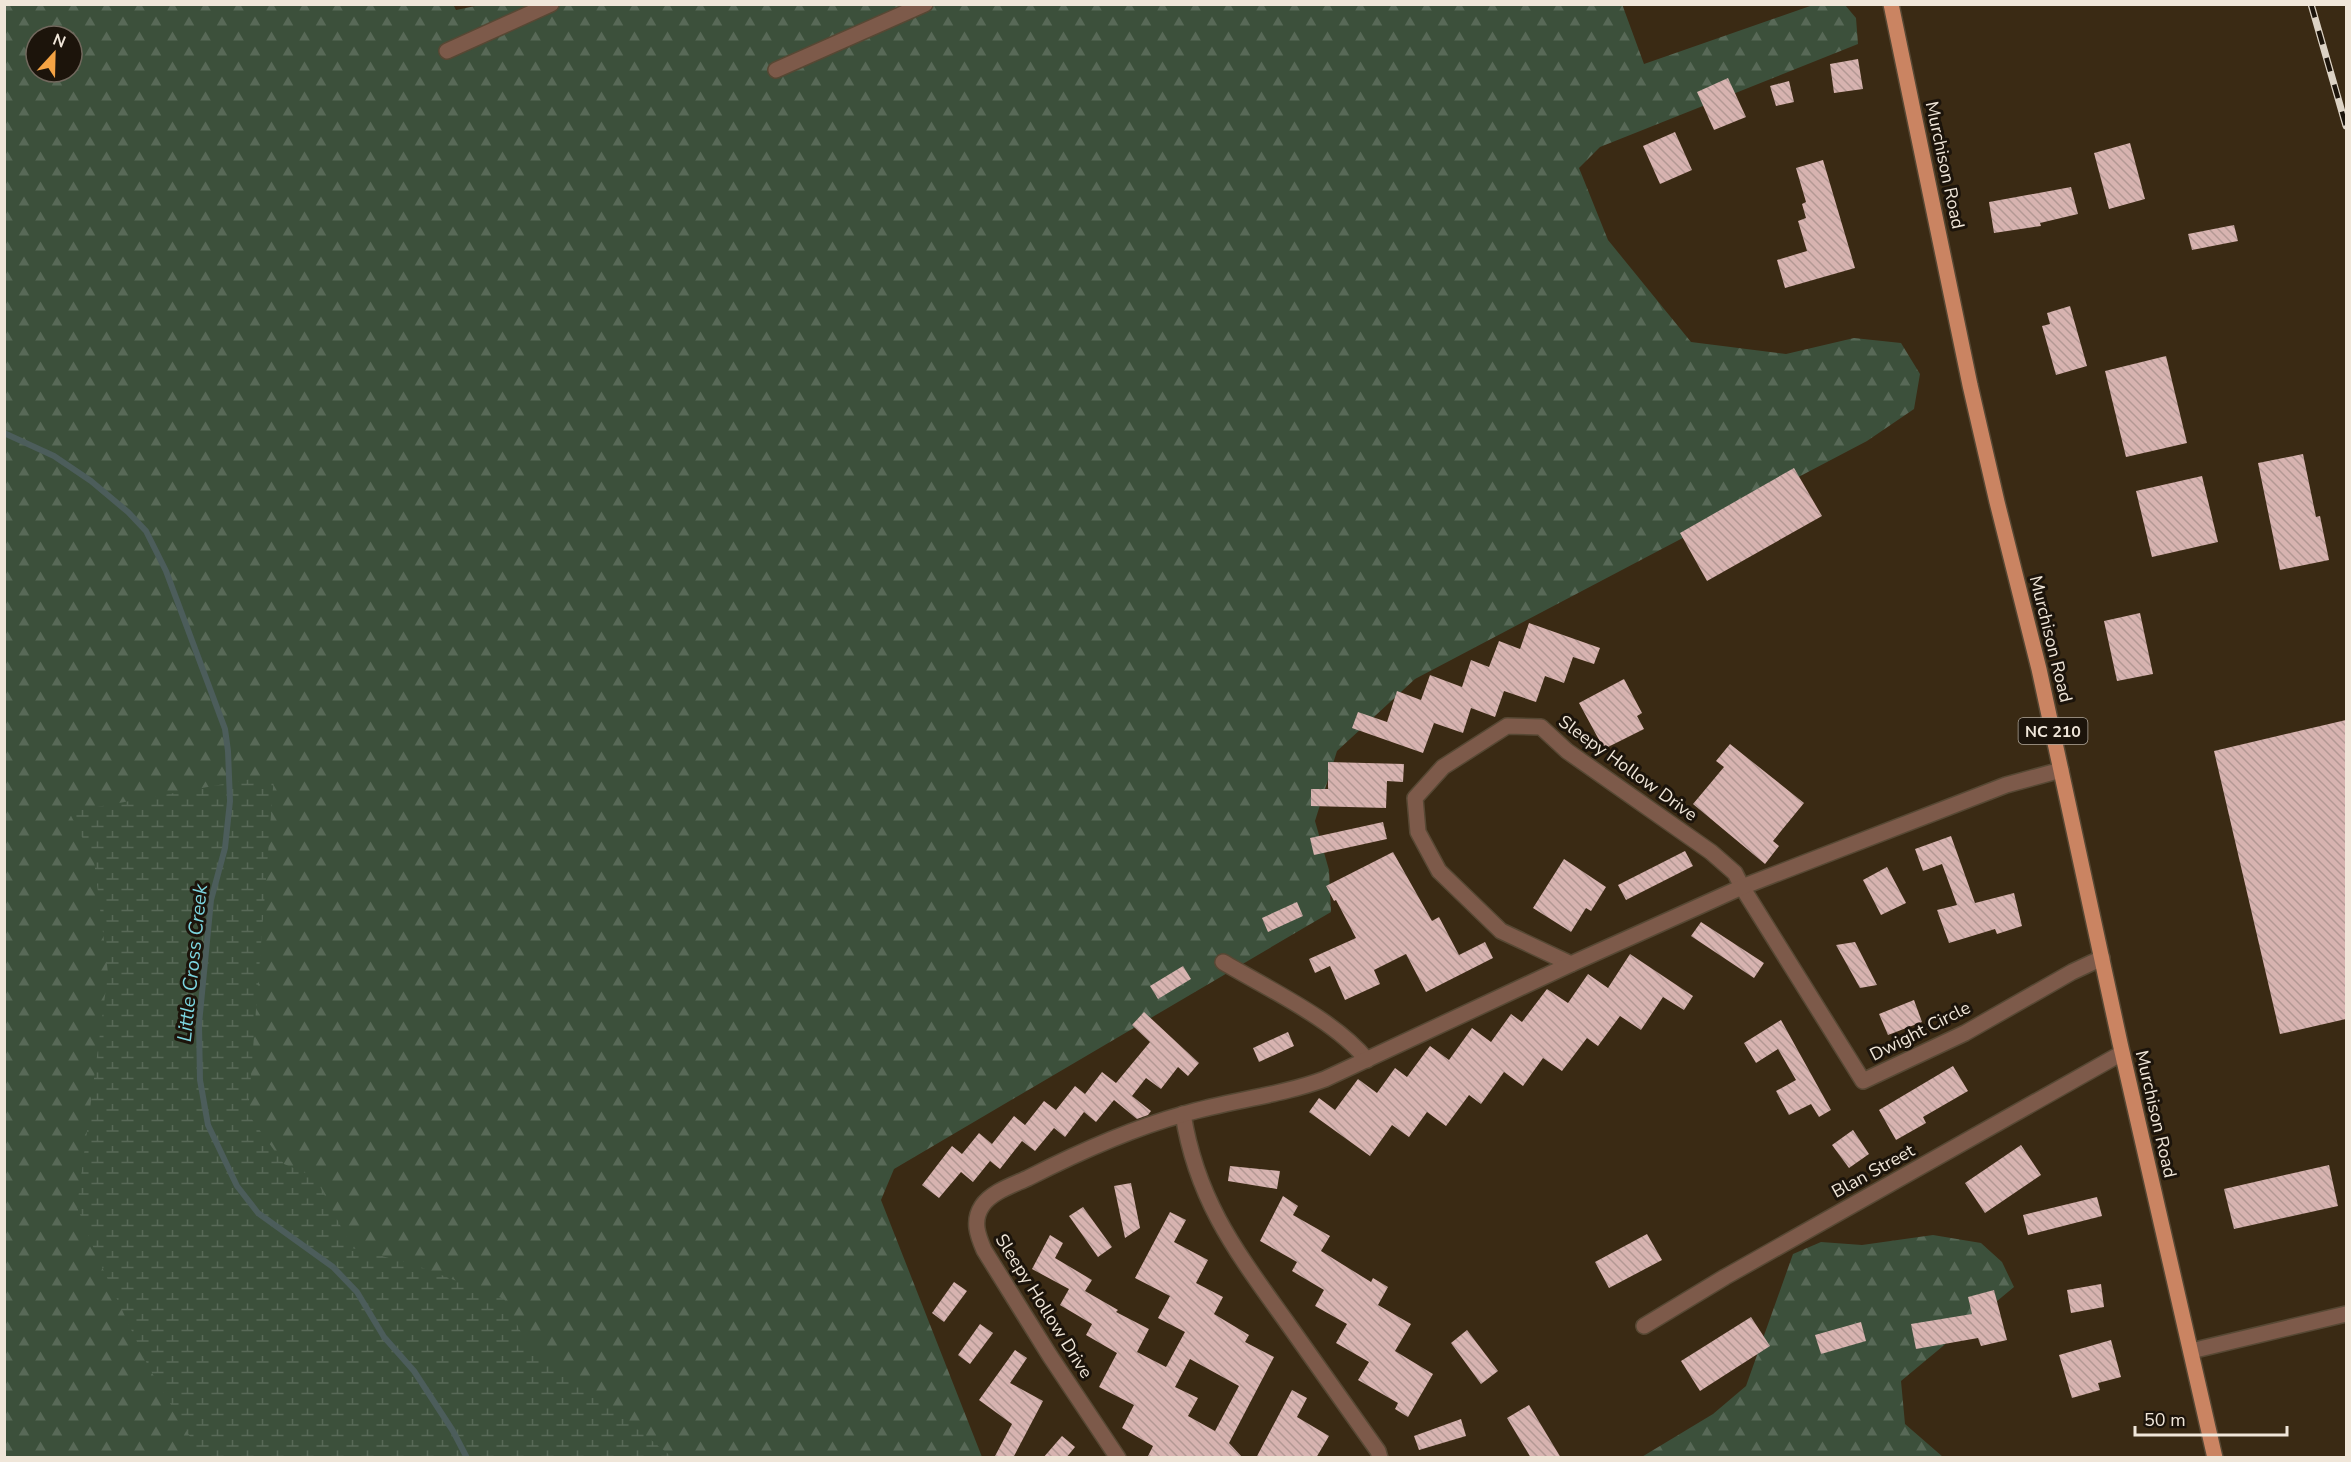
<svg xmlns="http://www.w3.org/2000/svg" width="2351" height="1462" font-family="'Nunito Sans',sans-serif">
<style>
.forest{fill:url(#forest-firs);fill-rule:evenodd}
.wetland{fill:url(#wetland-marsh)}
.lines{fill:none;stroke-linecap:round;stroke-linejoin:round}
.stream{stroke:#4c5d5b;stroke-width:6}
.building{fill:url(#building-back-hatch);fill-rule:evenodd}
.minor-casing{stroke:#574834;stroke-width:18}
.major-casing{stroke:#574834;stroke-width:18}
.minor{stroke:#7d5a4a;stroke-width:15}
.major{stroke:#ca8462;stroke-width:15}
.rail-casing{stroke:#dcd2c4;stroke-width:7}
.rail{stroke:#1c140b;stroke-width:4.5;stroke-dasharray:14;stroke-linecap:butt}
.labels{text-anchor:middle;stroke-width:6;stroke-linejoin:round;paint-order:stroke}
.shield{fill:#1c140b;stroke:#b0a79b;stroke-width:1.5}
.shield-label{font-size:16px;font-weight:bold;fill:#f0e6d9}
.street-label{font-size:18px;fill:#f0e6d9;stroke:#1c140b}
.water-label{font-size:20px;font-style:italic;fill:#7cd5e0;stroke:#1c140b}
</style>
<defs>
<pattern id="forest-firs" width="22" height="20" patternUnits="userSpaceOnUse" patternTransform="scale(1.5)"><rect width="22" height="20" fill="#3c503b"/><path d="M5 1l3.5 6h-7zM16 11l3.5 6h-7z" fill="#586957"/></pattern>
<pattern id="wetland-marsh" width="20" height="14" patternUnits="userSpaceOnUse" patternTransform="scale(1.5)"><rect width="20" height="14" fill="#3c503b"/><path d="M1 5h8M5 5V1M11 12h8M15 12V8" fill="none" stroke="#586957"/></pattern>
<pattern id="building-back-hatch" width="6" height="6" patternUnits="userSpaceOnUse" patternTransform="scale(1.5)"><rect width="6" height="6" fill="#d7b3b0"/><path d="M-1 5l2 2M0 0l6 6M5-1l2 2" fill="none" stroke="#b39894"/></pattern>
</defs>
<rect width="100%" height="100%" fill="#3a2a14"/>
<g class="forest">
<path d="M453 4 456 10 485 4H1622L1644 64 1813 5H1845L1856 18 1858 44 1600 147 1579 168 1608 240 1691 342 1786 354 1854 338 1901 343 1920 374 1914 409 1867 441 1415 679 1337 751 1315 821 1329 870 1331 912 894 1169 881 1200 982 1457 5 1458V5ZM36 36H72V72H36Z"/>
<path d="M1933 1235 1981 1243 2002 1262 2014 1287 1901 1381 1905 1424 1943 1457 1640 1458 1713 1414 1746 1386 1793 1254 1821 1242 1862 1245Z"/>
</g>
<path class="wetland" d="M274 775 248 1114 284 1164 315 1177 352 1248 415 1265 504 1299 527 1344 581 1383 672 1457H202L149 1368 96 1254 77 1207 108 973 94 860 69 812Z"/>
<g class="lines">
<path class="stream" d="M4 433 54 456 91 481 128 512 146 531 166 571 225 729 228 751 230 801 225 848 211 900 199 1024 200 1080 208 1125 237 1186 258 1213 333 1267 357 1292 384 1337 414 1371 453 1431 467 1458"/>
</g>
<g class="building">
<path d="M1858 59 1863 89 1834 93 1830 64Z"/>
<path d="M1728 78 1746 117 1714 130 1697 92Z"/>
<path d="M1789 81 1794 102 1776 106 1770 86Z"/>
<path d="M1675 132 1692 170 1660 184 1643 146Z"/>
<path d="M2130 143 2145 199 2109 209 2094 153Z"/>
<path d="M1823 160 1855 268 1785 288 1777 260 1807 251 1798 221 1806 218 1802 204 1806 202 1796 168Z"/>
<path d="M2071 187 2078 214 2040 223 2041 226 1994 233 1989 202Z"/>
<path d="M2234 225 2238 241 2192 250 2188 234Z"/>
<path d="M2070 306 2087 366 2056 375 2042 326 2050 324 2047 313Z"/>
<path d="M2166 356 2187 443 2126 457 2105 371Z"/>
<path d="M2303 454 2316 517 2320 516 2329 560 2280 570 2258 463Z"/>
<path d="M1794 468 1822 516 1707 581 1680 533Z"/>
<path d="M2202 476 2218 542 2152 557 2136 491Z"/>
<path d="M2140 613 2153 674 2117 681 2104 621Z"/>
<path d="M1529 623 1600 648 1594 664 1573 657 1564 683 1545 676 1536 702 1504 691 1495 717 1471 708 1463 733 1434 723 1423 753 1352 728 1358 712 1387 722 1397 691 1421 700 1430 675 1462 687 1471 660 1489 667 1499 641 1520 649Z"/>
<path d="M1624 679 1642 713 1637 716 1644 729 1604 749 1579 703Z"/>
<path d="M2346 720V1019L2280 1034 2214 751Z"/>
<path d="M1730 744 1804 803 1773 841 1779 846 1765 864 1693 804 1724 767 1716 761Z"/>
<path d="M1328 762 1404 764 1403 782 1387 781 1386 808 1311 806V789H1328Z"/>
<path d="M1383 822 1387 839 1314 855 1310 838Z"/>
<path d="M1951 836 1975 903 2014 893 2022 926 1997 934 1995 929 1949 943 1937 910 1957 905 1942 864 1923 871 1915 849Z"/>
<path d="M1685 851 1693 866 1626 900 1618 885Z"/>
<path d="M1393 852 1432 921 1439 917 1459 955 1485 942 1493 958 1426 992 1406 954 1374 970 1380 984 1345 1000 1330 966 1315 973 1309 959 1356 938 1336 900 1334 901 1326 886Z"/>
<path d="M1564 859 1606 887 1591 911 1586 908 1571 932 1533 908Z"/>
<path d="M1887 867 1906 903 1881 915 1863 880Z"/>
<path d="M1297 902 1303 916 1268 932 1262 918Z"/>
<path d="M1701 922 1764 963 1754 978 1691 936Z"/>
<path d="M1855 942 1877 985 1860 988 1836 945Z"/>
<path d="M1630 954 1693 996 1684 1010 1663 997 1641 1030 1620 1016 1598 1046 1587 1038 1562 1071 1543 1058 1523 1086 1504 1072 1481 1104 1469 1095 1446 1126 1427 1112 1409 1137 1392 1125 1370 1156 1309 1112 1319 1098 1335 1110 1358 1079 1377 1093 1395 1068 1407 1077 1430 1046 1449 1060 1472 1028 1491 1042 1511 1014 1522 1022 1547 989 1568 1003 1588 974 1608 988Z"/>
<path d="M1183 966 1191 979 1158 999 1150 986Z"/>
<path d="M1914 1000 1922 1022 1888 1035 1879 1014Z"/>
<path d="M1144 1012 1199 1063 1188 1076 1178 1067 1161 1089 1146 1078 1132 1096 1151 1111 1148 1115 1137 1119 1114 1100 1096 1122 1084 1112 1065 1137 1054 1128 1035 1151 1022 1141 1000 1169 990 1161 973 1182 961 1172 939 1198 922 1185 952 1146 962 1154 979 1133 992 1144 1014 1116 1025 1125 1044 1101 1056 1110 1075 1086 1085 1094 1102 1072 1116 1083 1150 1042 1132 1025Z"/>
<path d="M1781 1020 1831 1110 1819 1117 1811 1104 1789 1115 1776 1091 1796 1080 1778 1049 1756 1063 1744 1043Z"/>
<path d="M1288 1032 1294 1046 1259 1062 1253 1048Z"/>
<path d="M1953 1066 1968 1091 1923 1117 1926 1123 1896 1140 1879 1110Z"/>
<path d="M1853 1130 1869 1154 1849 1168 1832 1145Z"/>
<path d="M2021 1145 2041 1175 1985 1213 1965 1183Z"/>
<path d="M2329 1165 2338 1206 2234 1229 2224 1189Z"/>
<path d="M1230 1166 1280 1171 1277 1189 1228 1181Z"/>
<path d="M1131 1183 1140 1228 1125 1238 1114 1186Z"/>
<path d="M1283 1196 1298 1206 1293 1215 1330 1236 1321 1251 1371 1282 1373 1278 1388 1287 1378 1305 1411 1324 1395 1351 1433 1374 1408 1417 1395 1409 1398 1403 1358 1380 1369 1362 1336 1343 1347 1324 1315 1306 1324 1290 1292 1271 1297 1262 1260 1241Z"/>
<path d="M2097 1197 2102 1216 2028 1235 2023 1215Z"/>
<path d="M1083 1207 1112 1247 1098 1257 1069 1216Z"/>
<path d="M1170 1212 1186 1220 1174 1242 1208 1260 1196 1283 1223 1297 1214 1314 1249 1335 1245 1342 1274 1357 1229 1443 1243 1458H1147L1153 1446 1122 1428 1134 1405 1099 1387 1117 1353 1086 1335 1092 1324 1060 1305 1069 1289 1032 1269 1050 1235 1063 1243 1055 1258 1092 1280 1085 1291 1118 1310 1116 1312 1149 1329 1137 1352 1166 1367 1185 1332 1158 1318 1170 1296 1135 1278ZM1190 1359 1239 1386 1215 1431 1188 1416 1198 1398 1175 1387Z"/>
<path d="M1647 1234 1662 1260 1609 1288 1595 1262Z"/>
<path d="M954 1282 967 1291 944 1322 932 1313Z"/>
<path d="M2101 1284 2104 1307 2071 1313 2067 1290Z"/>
<path d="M1994 1290 2007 1340 1981 1346 1978 1338 1916 1349 1911 1324 1972 1314 1968 1297Z"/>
<path d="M1751 1317 1770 1346 1700 1391 1681 1361Z"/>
<path d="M1861 1322 1866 1341 1821 1354 1815 1335Z"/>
<path d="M980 1324 993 1333 970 1364 958 1355Z"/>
<path d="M1467 1330 1498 1371 1481 1384 1451 1343Z"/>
<path d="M2111 1340 2121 1377 2098 1383 2100 1390 2072 1398 2059 1355Z"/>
<path d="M1015 1350 1027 1358 1010 1383 1043 1401 1013 1458H994L1012 1424 979 1400Z"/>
<path d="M1292 1390 1307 1398 1297 1417 1329 1436 1316 1458H1256Z"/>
<path d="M1529 1405 1561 1458H1531L1507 1418Z"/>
<path d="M1461 1419 1466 1436 1419 1450 1414 1436Z"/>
<path d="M1062 1436 1075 1447 1066 1458H1043Z"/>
</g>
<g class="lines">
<defs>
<g id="minor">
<path d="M447 51 551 4"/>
<path d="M776 70 925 4"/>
<path d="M1223 962C1268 989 1335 1020 1367 1060"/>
<path d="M1571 964 1501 931 1439 871 1418 832 1415 798 1443 767 1507 726 1541 727 1567 751 1711 852 1735 873 1742 887 1863 1081 1965 1033 2072 972 2102 958"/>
<path d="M1183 1114C1197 1202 1238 1254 1288 1324 1318 1367 1348 1409 1378 1451L1380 1458"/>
<path d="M1644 1326 1725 1277 2122 1053"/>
<path d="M2191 1351 2346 1314"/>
<path d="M1118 1458 1050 1356 984 1250C978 1236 972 1221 982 1206 991 1192 1013 1185 1028 1178 1077 1153 1130 1129 1184 1114 1231 1100 1279 1096 1325 1079L1571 964 1742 887 2006 785 2061 770"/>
</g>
<path id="major" d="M1891 4 1970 385 1997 502 2039 669 2120 1043 2215 1458"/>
</defs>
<use href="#minor" class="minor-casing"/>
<use href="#major" class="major-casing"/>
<use href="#minor" class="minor"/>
<use href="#major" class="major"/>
<defs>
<path id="rail" d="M2311 4 2346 126"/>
</defs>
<use href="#rail" class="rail-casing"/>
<use href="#rail" class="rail"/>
</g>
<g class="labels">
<rect class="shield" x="2018.5" y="718" width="69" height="26" rx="4.5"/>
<g class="shield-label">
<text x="2053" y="737">NC 210</text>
</g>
<g class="street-label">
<text transform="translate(1945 165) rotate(78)" y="6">Murchison Road</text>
<text transform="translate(2051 639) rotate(76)" y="6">Murchison Road</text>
<text transform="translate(1628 768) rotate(36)" y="6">Sleepy Hollow Drive</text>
<text transform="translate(1920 1031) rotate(-27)" y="6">Dwight Circle</text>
<text transform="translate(2156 1114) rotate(77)" y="6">Murchison Road</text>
<text transform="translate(1873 1171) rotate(-29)" y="6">Blan Street</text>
<text transform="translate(1044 1306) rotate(58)" y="6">Sleepy Hollow Drive</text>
</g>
<g class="water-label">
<text transform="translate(192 963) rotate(-84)" y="7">Little Cross Creek</text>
</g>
</g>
<rect width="2351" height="1462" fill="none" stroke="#f0e6d9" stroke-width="12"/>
<g transform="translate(54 54) rotate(22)"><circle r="28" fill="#1c140b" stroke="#71685d" stroke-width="1.5"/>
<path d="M0-4.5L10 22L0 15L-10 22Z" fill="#f4a344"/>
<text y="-9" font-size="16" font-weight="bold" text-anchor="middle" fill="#f0e6d9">N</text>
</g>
<path d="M2135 1426v9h152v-9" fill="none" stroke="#f0e6d9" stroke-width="3"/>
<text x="2144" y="1426" font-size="18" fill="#f0e6d9" stroke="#1c140b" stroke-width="4.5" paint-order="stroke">50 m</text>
</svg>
